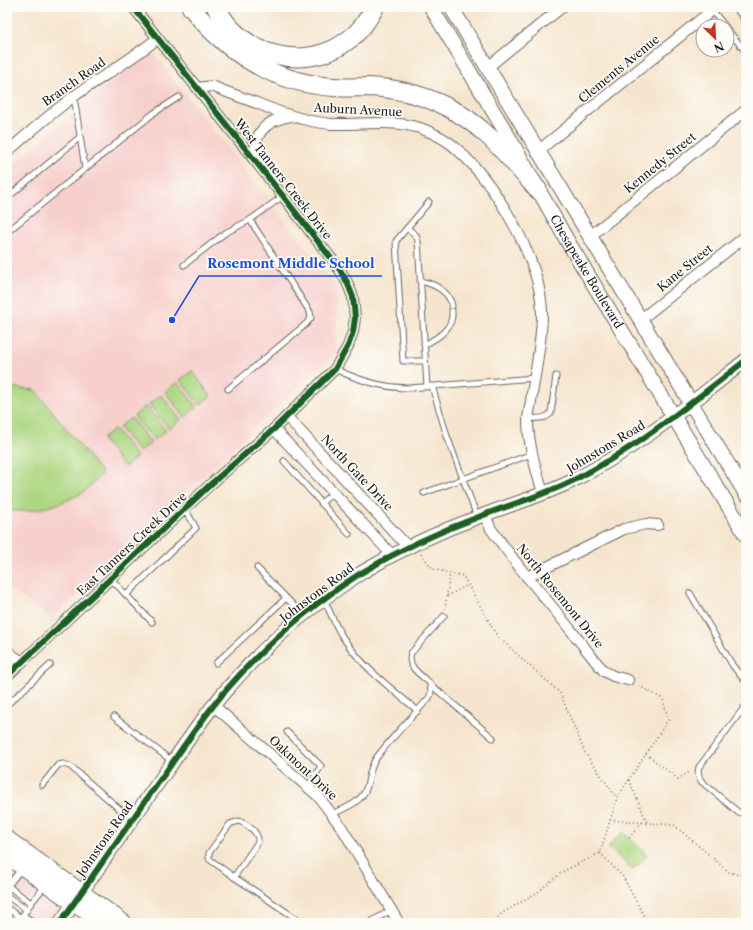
<svg xmlns="http://www.w3.org/2000/svg" width="753" height="930" font-family="'Libre Caslon Text',serif">
<style>
.built{fill:#f7d0cc}
.green{fill:#add782;stroke:#647a4f}
.lines{fill:none;stroke-linecap:round;stroke-linejoin:round}
.service-casing{stroke:#68625a;stroke-width:7}
.minor-casing{stroke:#68625a;stroke-width:12}
.tertiary-casing{stroke:#68625a;stroke-width:15}
.secondary-casing{stroke:#68625a;stroke-width:16}
.primary-casing{stroke:#68625a;stroke-width:18}
.motorway-casing{stroke:#68625a;stroke-width:20}
.path{stroke:#68625a;stroke-width:1.5;stroke-dasharray:1 3;stroke-linecap:butt}
.service{stroke:#fff;stroke-width:5}
.minor{stroke:#fff;stroke-width:10}
.tertiary{stroke:#fff;stroke-width:13}
.secondary{stroke:#fff;stroke-width:14}
.primary{stroke:#fff;stroke-width:16}
.motorway{stroke:#fff;stroke-width:18}
.cycleway-casing{stroke:#fdfcf7;stroke-width:8}
.cycleway{stroke:#1b5e20;stroke-width:6}
.labels{text-anchor:middle;stroke-width:3.5;stroke-linejoin:round;paint-order:stroke}
.street-label{font-size:12px;fill:#1c1c1c;stroke:#fdfcf7}
.leader{fill:none;stroke:#1d4ed8;stroke-width:1.5}
.callout-dot{fill:#1d4ed8;stroke:#fdfcf7;stroke-width:1.5}
.callout-label{font-size:13px;text-anchor:middle;font-weight:bold;fill:#1d4ed8;stroke:#fdfcf7;stroke-width:3.5;stroke-linejoin:round;paint-order:stroke}
</style>
<rect width="100%" height="100%" fill="#fdfcf7"/>
<filter id="ink" filterUnits="userSpaceOnUse"><feTurbulence type="fractalNoise" baseFrequency=".025" numOctaves="2"/><feDisplacementMap in="SourceGraphic" scale="8" xChannelSelector="R" yChannelSelector="G"/><feConvolveMatrix kernelMatrix="1 2 1 2 8 2 1 2 1" color-interpolation-filters="sRGB"/></filter>
<filter id="wash" filterUnits="userSpaceOnUse"><feTurbulence type="fractalNoise" baseFrequency=".012" numOctaves="4" result="noise"/><feDisplacementMap in="SourceGraphic" scale="16" xChannelSelector="R" yChannelSelector="G"/><feGaussianBlur stdDeviation="0.9" result="paint"/><feColorMatrix in="noise" values="0 0 0 0 0 0 0 0 0 0 0 0 0 0 0 0 0 1.4 0 .05"/><feComposite in="paint" operator="in"/></filter>
<g filter="url(#wash)">
<rect width="100%" height="100%" fill="#f6e5ce"/>
<g class="built">
<path d="M151 50 338 289 335 352 52 619 7 586V169Z"/>
<path d="M7 870 82 923H7Z"/>
</g>
<g class="green">
<path d="M192 371 211 396 200 405 180 380Z"/>
<path d="M177 382 197 407 185 417 165 392Z"/>
<path d="M7 387 35 390 102 473C96 479 89 488 82 493 60 505 31 514 7 510Z"/>
<path d="M161 395 181 420 169 429 149 404Z"/>
<path d="M146 406 166 431 154 440 134 416Z"/>
<path d="M131 418 151 443 139 452 119 427Z"/>
<path d="M115 429 137 457 124 467 102 439Z"/>
<path d="M623 832 647 855 633 870 608 847Z"/>
</g>
</g>
<g filter="url(#ink)">
<g class="lines">
<defs>
<g id="service">
<path d="M712 10 725 26"/>
<path d="M727 29 746 52"/>
<path d="M74 97 85 168"/>
<path d="M7 198 80 137"/>
<path d="M407 228 429 202"/>
<path d="M7 232 154 113 179 97"/>
<path d="M184 265 225 233 250 220 283 196"/>
<path d="M420 281C434 284 449 291 452 306"/>
<path d="M424 345C438 338 454 328 452 311"/>
<path d="M425 361H403L396 241 407 228 416 235 418 241 427 387"/>
<path d="M335 369C360 381 383 388 410 388L534 378"/>
<path d="M432 386 447 436 476 514 479 515"/>
<path d="M228 389 306 324 311 318 310 312 250 220"/>
<path d="M528 418C536 418 545 420 551 413L556 376"/>
<path d="M284 461 349 534"/>
<path d="M424 493 532 454"/>
<path d="M321 503 334 492"/>
<path d="M257 568 302 614"/>
<path d="M111 579 152 622"/>
<path d="M690 593 733 666 746 682"/>
<path d="M126 595 196 528 185 509"/>
<path d="M324 600C331 613 336 628 344 639 363 668 392 689 418 711"/>
<path d="M216 663 286 598"/>
<path d="M430 684 493 738"/>
<path d="M7 705 50 665"/>
<path d="M114 717 172 761"/>
<path d="M287 732 321 766 308 787"/>
<path d="M42 785 58 765 63 764 70 766 131 819"/>
<path d="M739 813 702 782C698 777 697 773 699 767L746 705"/>
<path d="M332 814C346 808 363 802 367 786 370 775 370 766 377 757 393 736 412 717 429 698L431 693 430 683C421 675 406 667 411 653L444 616"/>
<path d="M239 821C247 824 259 832 258 842L234 877 209 859V853L230 824Z"/>
<path d="M21 869 8 886 31 903 45 886"/>
<path d="M234 877 303 923"/>
<path d="M7 896 27 910"/>
<path d="M7 908 21 918 31 903"/>
<path d="M23 915 35 923"/>
<path d="M17 923 21 918"/>
<path d="M369 923 391 910"/>
</g>
<g id="minor">
<path d="M738 7 746 17"/>
<path d="M488 67 562 7"/>
<path d="M198 88 212 86C228 93 244 98 259 104 283 114 306 122 332 124 362 125 391 119 420 128 434 133 448 140 458 150 496 185 541 260 542 313 542 340 536 368 532 394 531 403 529 411 528 419 528 445 536 469 543 493"/>
<path d="M538 151 716 7"/>
<path d="M7 152C29 133 50 114 73 97 101 77 131 60 158 38"/>
<path d="M257 162C251 135 264 121 290 116"/>
<path d="M589 237 746 110"/>
<path d="M640 320 746 236"/>
<path d="M287 417 408 547"/>
<path d="M274 429 392 555"/>
<path d="M482 516 487 520 491 529 520 568 558 614 596 662 604 671 613 676 628 680"/>
<path d="M527 577 624 529 646 524 658 525"/>
<path d="M7 651 22 662"/>
<path d="M7 676 212 483 274 429 335 369 348 346 353 332 355 318 353 297 347 282 340 270 283 196 133 7"/>
<path d="M213 705 318 796 342 828 399 923"/>
</g>
<path id="tertiary" d="M60 923C96 871 133 818 170 766 188 740 206 713 227 689 266 644 311 605 361 573 399 550 440 531 481 516 512 504 545 495 574 480 637 448 691 403 746 360"/>
<g id="secondary">
<path id="s1" d="M431 7 508 136 568 242 674 417 746 535"/>
<path d="M451 7 746 494"/>
</g>
<g id="primary">
<path d="M7 839 124 923"/>
<path d="M7 856 102 923"/>
</g>
<g id="motorway">
<path d="M191 7C227 53 274 83 334 87 345 88 356 87 368 87 395 88 423 95 447 107 486 126 509 158 538 190"/>
<path d="M216 7C240 56 307 75 351 38 361 30 369 18 375 7"/>
</g>
</defs>
<use href="#service" class="service-casing"/>
<use href="#minor" class="minor-casing"/>
<use href="#tertiary" class="tertiary-casing"/>
<use href="#secondary" class="secondary-casing"/>
<use href="#primary" class="primary-casing"/>
<use href="#motorway" class="motorway-casing"/>
<g class="path">
<path d="M421 554 433 569 463 576 497 636 560 693 585 753 617 798"/>
<path d="M447 596 468 585"/>
<path d="M445 609 450 573"/>
<path d="M646 754 678 779 691 771"/>
<path d="M629 780 647 822"/>
<path d="M610 820 674 825 729 872 746 877"/>
<path d="M629 838 642 822"/>
<path d="M600 853 623 877 648 923"/>
<path d="M492 923 502 913 538 892 562 872 600 853 617 798 668 720 663 699 637 685"/>
</g>
<use href="#service" class="service"/>
<use href="#minor" class="minor"/>
<use href="#tertiary" class="tertiary"/>
<use href="#secondary" class="secondary"/>
<use href="#primary" class="primary"/>
<use href="#motorway" class="motorway"/>
<defs>
<g id="cycleway">
<path d="M7 676 212 483 274 429 335 369 348 346 353 332 355 318 353 297 347 282 340 270 283 196 133 7"/>
<path d="M60 923C96 871 133 818 170 766 188 740 206 713 227 689 266 644 311 605 361 573 399 550 440 531 481 516 512 504 545 495 574 480 637 448 691 403 746 360"/>
</g>
</defs>
<use href="#cycleway" class="cycleway-casing"/>
<use href="#cycleway" class="cycleway"/>
</g>
</g>
<g class="labels">
<g class="street-label">
<text transform="translate(619 69) rotate(-39)" y="4">Clements Avenue</text>
<text transform="translate(74 82) rotate(-35)" y="4">Branch Road</text>
<text transform="translate(358 110) rotate(3)" y="4">Auburn Avenue</text>
<text transform="translate(660 163) rotate(-39)" y="4">Kennedy Street</text>
<text transform="translate(283 179) rotate(52)" y="4">West Tanners Creek Drive</text>
<text transform="translate(685 268) rotate(-39)" y="4">Kane Street</text>
<text dy="4" stroke="none"><textPath href="#s1" startOffset="307">Chesapeake Boulevard</textPath></text>
<text transform="translate(606 447) rotate(-31)" y="4">Johnstons Road</text>
<text transform="translate(357 473) rotate(47)" y="4">North Gate Drive</text>
<text transform="translate(132 544) rotate(-43)" y="4">East Tanners Creek Drive</text>
<text transform="translate(317 593) rotate(-37)" y="4">Johnstons Road</text>
<text transform="translate(560 596) rotate(51)" y="4">North Rosemont Drive</text>
<text transform="translate(303 768) rotate(43)" y="4">Oakmont Drive</text>
<text transform="translate(105 839) rotate(-55)" y="4">Johnstons Road</text>
</g>
</g>
<path class="leader" d="M172 320L199 276H382"/>
<circle class="callout-dot" cx="172" cy="320" r="4"/>
<g class="callout-label">
<text x="291" y="268">Rosemont Middle School</text>
</g>
<rect width="753" height="930" fill="none" stroke="#fdfcf7" stroke-width="24"/>
<g transform="translate(715 38) rotate(156)"><circle r="19" fill="#fdfcf7" stroke="#a3a29f"/>
<path d="M0-3L7 15L0 10L-7 15Z" fill="#c8321e"/>
<text y="-6" font-size="11" font-weight="bold" text-anchor="middle" fill="#1c1c1c">N</text>
</g>
</svg>
